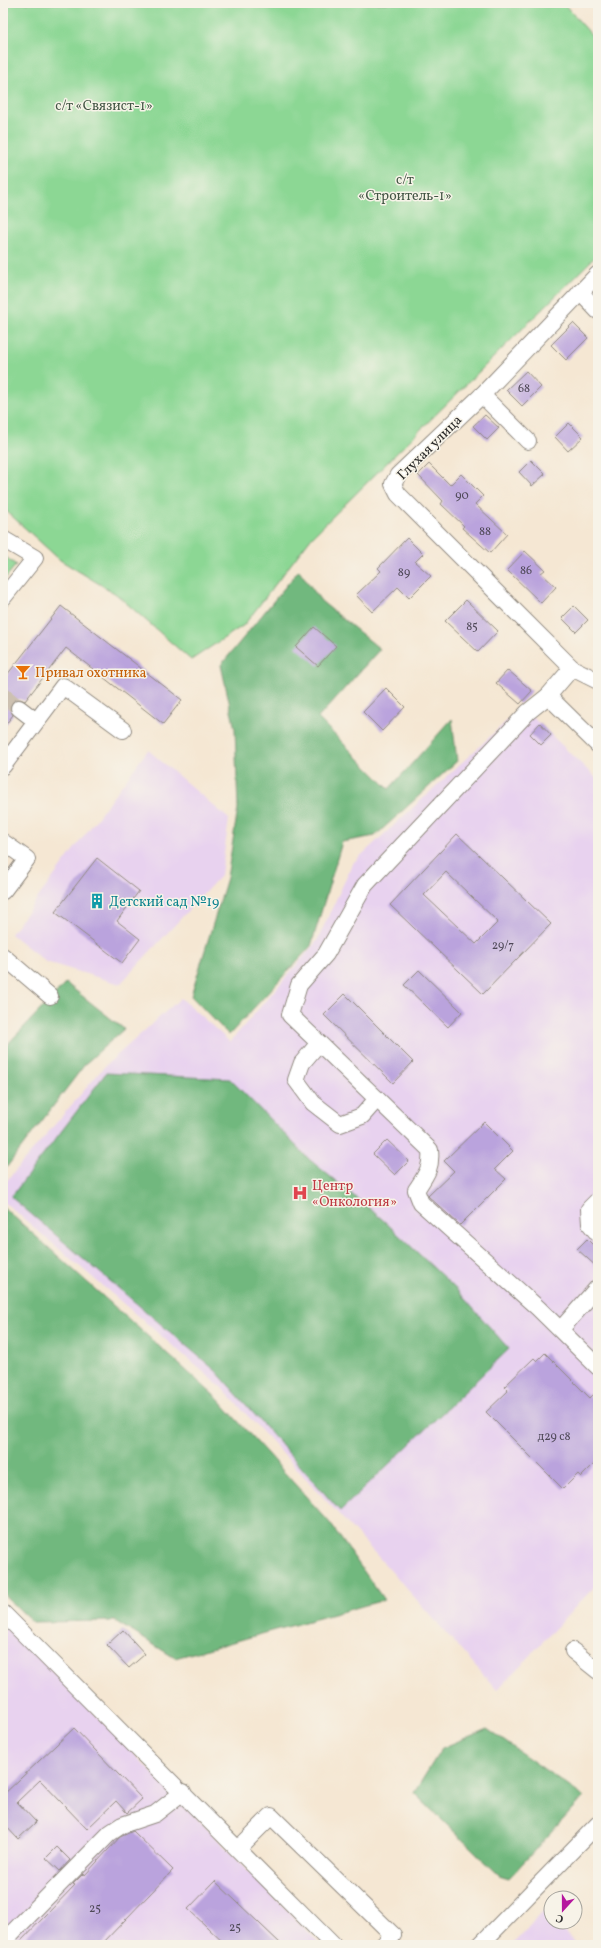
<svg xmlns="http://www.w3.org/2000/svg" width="601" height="1948" font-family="Vollkorn,serif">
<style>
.built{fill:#e8d2ef}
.green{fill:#8cd794;stroke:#5c8160}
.forest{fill:#71b87e;stroke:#4e7254}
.building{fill:#baa3dd;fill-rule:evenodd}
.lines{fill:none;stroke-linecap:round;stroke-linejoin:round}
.minor-tunnel{stroke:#cdc1b1;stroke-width:16;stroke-dasharray:16 8;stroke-linecap:butt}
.minor-casing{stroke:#90897f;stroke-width:18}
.minor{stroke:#fff;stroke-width:16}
.labels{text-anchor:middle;stroke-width:3;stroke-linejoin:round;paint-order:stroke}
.number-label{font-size:12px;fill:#4f4958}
.park-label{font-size:14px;fill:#435645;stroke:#f7f3e8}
.street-label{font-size:14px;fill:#2b2b2b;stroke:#f7f3e8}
.food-label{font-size:14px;fill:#c56008;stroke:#f7f3e8;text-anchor:start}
.culture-label{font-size:14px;fill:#0d838f;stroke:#f7f3e8;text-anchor:start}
.health-label{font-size:14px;fill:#be3a42;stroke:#f7f3e8;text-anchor:start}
</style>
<rect width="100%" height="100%" fill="#f7f3e8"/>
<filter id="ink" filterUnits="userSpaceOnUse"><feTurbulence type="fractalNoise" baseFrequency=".025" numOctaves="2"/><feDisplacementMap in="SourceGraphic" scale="8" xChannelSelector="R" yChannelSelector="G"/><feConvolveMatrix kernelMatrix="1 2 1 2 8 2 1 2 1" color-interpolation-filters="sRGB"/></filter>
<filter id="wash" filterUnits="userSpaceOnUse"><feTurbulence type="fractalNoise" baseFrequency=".012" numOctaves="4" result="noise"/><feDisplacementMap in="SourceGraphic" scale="16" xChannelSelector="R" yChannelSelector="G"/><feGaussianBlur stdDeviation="0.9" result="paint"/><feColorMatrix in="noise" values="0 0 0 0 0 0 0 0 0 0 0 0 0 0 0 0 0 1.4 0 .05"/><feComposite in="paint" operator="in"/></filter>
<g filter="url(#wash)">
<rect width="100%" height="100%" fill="#f5e7d3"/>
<g class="built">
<path d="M522 707 598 780V1583L497 1690 383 1562 221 1387 3 1201V1185L105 1066 181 998 230 1042 317 941 353 863Z"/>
<path d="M148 750 229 819 221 875 120 984 46 962 11 934Z"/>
<path d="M3 1620 321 1945H3Z"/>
<path d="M544 1910 551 1918V1922H555L578 1945H512Z"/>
</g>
<g class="green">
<path d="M3 3H563L598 42V254L311 538 244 625 191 660 116 594 60 560 3 508Z"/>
<path d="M3 555 16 565 3 581Z"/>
</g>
<g class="forest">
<path d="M299 570 321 601 380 649 318 718 389 789 452 719 457 761 375 836 342 842 311 946 229 1035 191 996 227 878 238 808 235 729 221 665Z"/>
<path d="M66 983 124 1029 86 1063 3 1172V1049Z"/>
<path d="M106 1073 230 1079 310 1160 382 1219 457 1290 509 1349 340 1511 216 1371 11 1197Z"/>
<path d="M3 1207 217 1398 330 1523 384 1600 175 1658 115 1621 33 1622 3 1594V1386L6 1384 3 1380Z"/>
<path d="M487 1729 584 1797 509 1878 499 1875 414 1793 442 1748Z"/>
</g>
<g id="blocks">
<g class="building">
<path d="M573 323 588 338 566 360 551 345Z"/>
<path d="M526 371 541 387 522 406 506 390Z"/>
<path d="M485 415 499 428 487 440 473 426Z"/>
<path d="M569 423 583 437 568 451 555 437Z"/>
<path d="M531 460 545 474 532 486 519 472Z"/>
<path d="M429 464 450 485 461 474 483 496 475 504 507 534 490 553 462 528 464 526 441 504 443 501 418 475Z"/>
<path d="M407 538 423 554 415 562 431 576 409 598 398 587 372 612 356 595 381 571 378 568Z"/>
<path d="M525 551 545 570 541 573 556 587 541 603 507 570Z"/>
<path d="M466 600 498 631 478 652 445 621Z"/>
<path d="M61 606 182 700 163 724 66 648 25 701 20 699 12 702 10 707 13 715 3 728V680Z"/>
<path d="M574 606 588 620 576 632 562 618Z"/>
<path d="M314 627 336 646 318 666 296 647Z"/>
<path d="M508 670 532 691 520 704 496 683Z"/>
<path d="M386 688 405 707 382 731 363 712Z"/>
<path d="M540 723 551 735 541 745 530 734Z"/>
<path d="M457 834 551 924 483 994 390 905ZM446 872 498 922 476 944 424 895Z"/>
<path d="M97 858 139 891 117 921 140 939 122 963 55 912Z"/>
<path d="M419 970 462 1012 448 1027 404 985Z"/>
<path d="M345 994 413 1062 393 1083 324 1015Z"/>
<path d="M484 1122 513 1151 495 1169 506 1179 460 1225 428 1196 454 1171 444 1161Z"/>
<path d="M387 1140 409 1161 395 1175 373 1154Z"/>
<path d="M587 1239 598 1250V1268L577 1249Z"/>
<path d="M545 1353 590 1398 598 1390V1460L581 1477 578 1474 563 1489 486 1412 508 1391 504 1387 534 1358 537 1361Z"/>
<path d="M123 1630 145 1654 129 1668 107 1645Z"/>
<path d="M74 1728 142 1799 127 1813 116 1801 87 1829 40 1780 17 1802 36 1822 18 1839 3 1823V1795Z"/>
<path d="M133 1831 173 1870 101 1945H17L75 1885 73 1884 84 1873 85 1875 120 1837Z"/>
<path d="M57 1847 70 1860 60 1871 46 1858Z"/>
<path d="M215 1881 282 1945H226L188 1909Z"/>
</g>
</g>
</g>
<g filter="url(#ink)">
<use href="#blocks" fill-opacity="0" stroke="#90897f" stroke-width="1"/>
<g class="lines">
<path class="minor-tunnel" d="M3 695 19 708"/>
<defs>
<g id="minor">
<path d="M598 274 482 395 398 475 393 484 398 494 572 668 598 681"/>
<path d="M580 292 598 311"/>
<path d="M482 395 528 441"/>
<path d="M3 539 35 558 3 598"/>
<path d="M572 668 548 696 528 712 365 885 326 954 299 985 290 1015 430 1150C432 1168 426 1175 416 1190L421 1203 538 1308 598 1367"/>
<path d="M548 696 598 745"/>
<path d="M19 708 36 721"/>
<path d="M3 766 63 686 123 730"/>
<path d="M3 842 27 859 3 891"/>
<path d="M3 956 50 996"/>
<path d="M319 1043 302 1063 296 1080 313 1103 340 1124 362 1116 377 1099"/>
<path d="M598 1200 589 1209 590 1224 598 1234"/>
<path d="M561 1329 598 1287"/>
<path d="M3 1613 333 1945"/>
<path d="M573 1651 598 1671"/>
<path d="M239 1848 271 1816 393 1935"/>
<path d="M3 1942 110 1833 122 1825 155 1814 183 1792"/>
<path d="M383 1945 393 1935"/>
<path d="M480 1945 598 1824"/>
</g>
</defs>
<use href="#minor" class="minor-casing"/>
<use href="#minor" class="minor"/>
</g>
</g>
<defs>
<symbol id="bar-bare" viewBox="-9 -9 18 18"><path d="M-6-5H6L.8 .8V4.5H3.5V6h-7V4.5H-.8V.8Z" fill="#e8710a" stroke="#f7f3e8" stroke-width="2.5" paint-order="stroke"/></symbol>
<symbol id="building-bare" viewBox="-9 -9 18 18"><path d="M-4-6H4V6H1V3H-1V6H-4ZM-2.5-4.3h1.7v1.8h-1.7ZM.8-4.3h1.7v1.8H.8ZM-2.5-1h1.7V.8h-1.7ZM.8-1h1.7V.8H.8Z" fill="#0f9aa8" stroke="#f7f3e8" stroke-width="2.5" paint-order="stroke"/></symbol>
<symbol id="hospital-bare" viewBox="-9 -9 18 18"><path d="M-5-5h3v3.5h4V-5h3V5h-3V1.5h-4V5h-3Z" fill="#e0444e" stroke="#f7f3e8" stroke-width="2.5" paint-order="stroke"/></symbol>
</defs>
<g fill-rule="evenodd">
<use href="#bar-bare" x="12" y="661" width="22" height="22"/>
<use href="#building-bare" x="86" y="890" width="22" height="22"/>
<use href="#hospital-bare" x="289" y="1182" width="22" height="22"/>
</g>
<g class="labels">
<g class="number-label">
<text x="524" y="392">68</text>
<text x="462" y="499">90</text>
<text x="485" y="535">88</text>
<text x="526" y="574">86</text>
<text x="404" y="576">89</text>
<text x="472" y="630">85</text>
<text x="503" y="949">29/7</text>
<text x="554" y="1440">д29 с8</text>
<text x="95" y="1912">25</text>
<text x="235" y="1931">25</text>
</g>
<g class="park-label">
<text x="104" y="110">с/т «Связист-1»</text>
<text x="405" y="184">с/т<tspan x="405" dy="16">«Строитель-1»</tspan></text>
</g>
<g class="street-label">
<text transform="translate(429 447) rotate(-45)" y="5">Глухая улица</text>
</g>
<g class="food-label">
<text x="35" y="677">Привал охотника</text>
</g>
<g class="culture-label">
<text x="109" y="906">Детский сад №19</text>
</g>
<g class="health-label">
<text x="312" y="1190">Центр<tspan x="312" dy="16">«Онкология»</tspan></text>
</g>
</g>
<rect width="601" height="1948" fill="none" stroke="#f7f3e8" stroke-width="16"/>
<g transform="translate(563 1910) rotate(201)"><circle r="19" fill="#f7f3e8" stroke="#a5a39c"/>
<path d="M0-3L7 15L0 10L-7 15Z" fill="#b5179e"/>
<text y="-6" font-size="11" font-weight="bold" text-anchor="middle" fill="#2b2b2b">С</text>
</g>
</svg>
